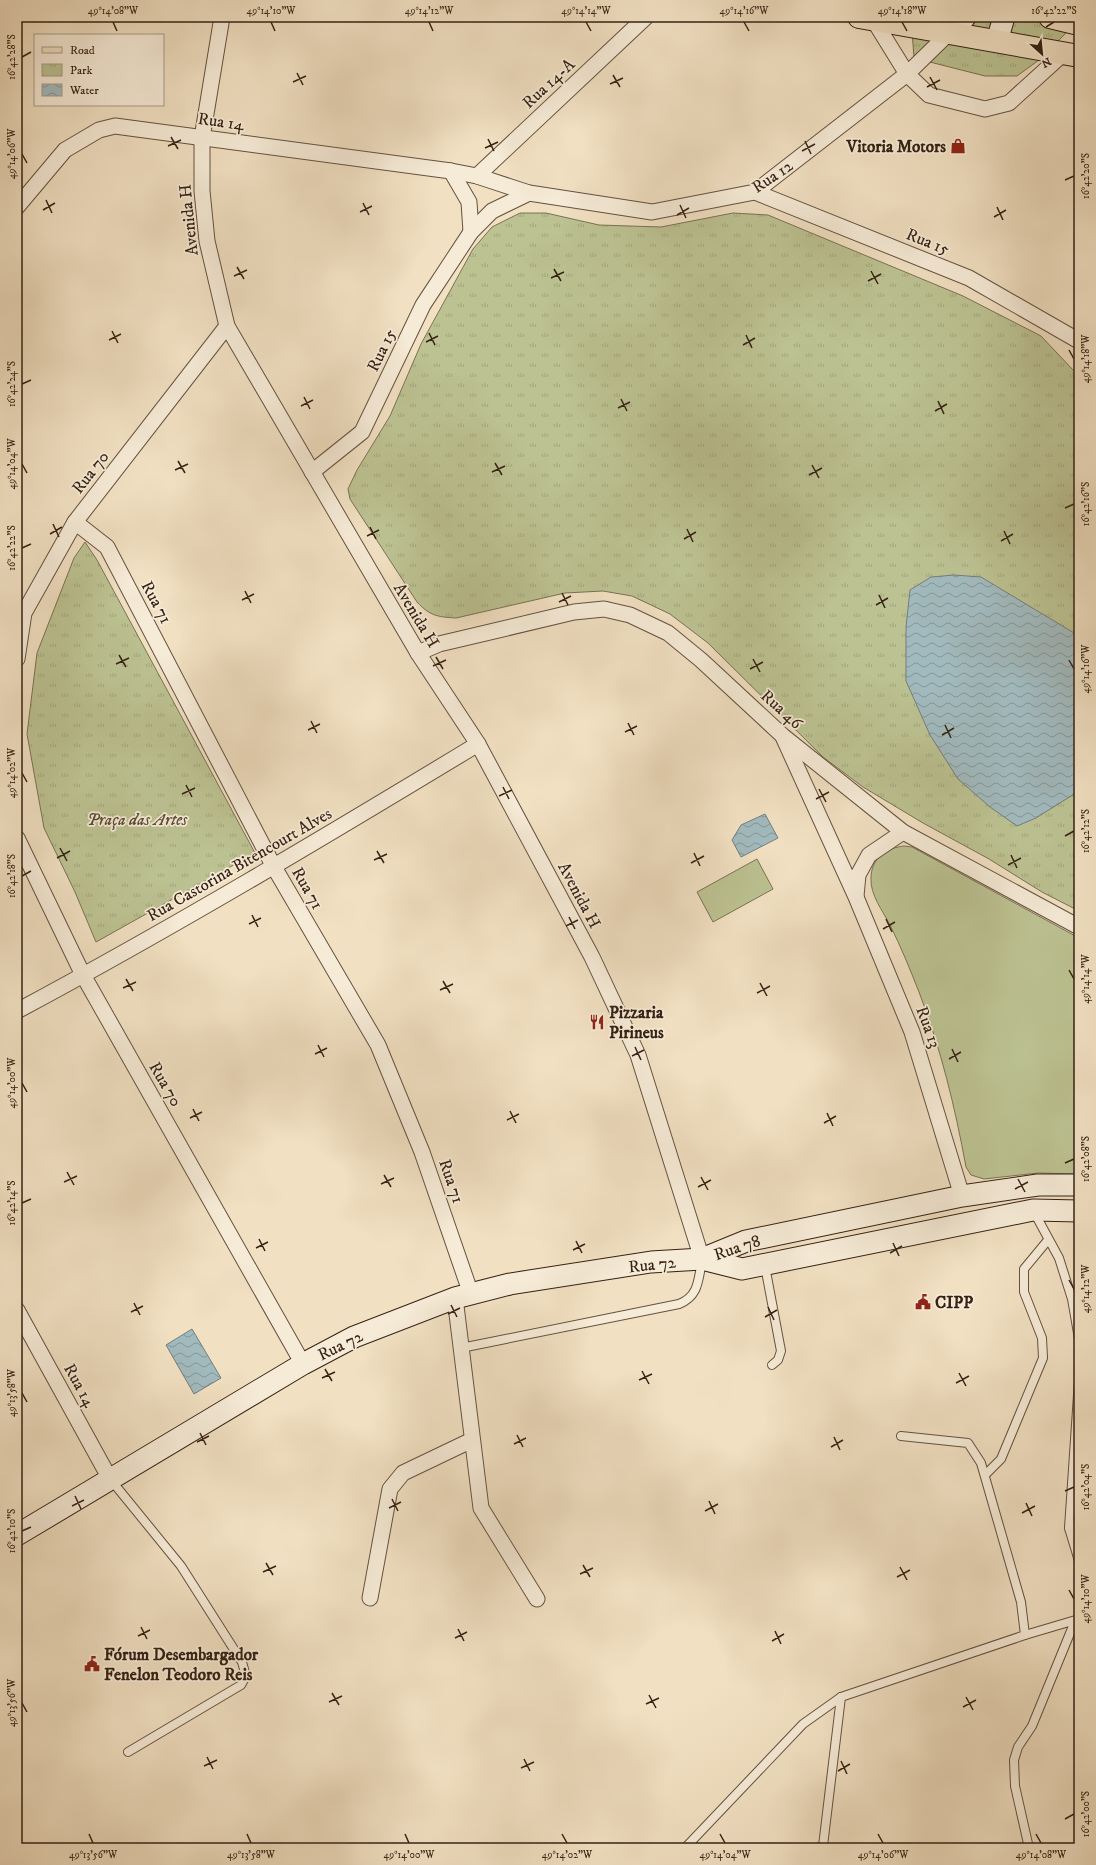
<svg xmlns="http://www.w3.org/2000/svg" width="1096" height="1865" font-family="'IM FELL DW Pica',serif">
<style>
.green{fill:#bcc292;stroke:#797253}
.park{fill:url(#park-tufts);stroke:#797253}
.water{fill:url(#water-waves);stroke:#767d7a}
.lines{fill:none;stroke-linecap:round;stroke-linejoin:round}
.service-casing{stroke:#655240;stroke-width:10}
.minor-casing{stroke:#655240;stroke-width:17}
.secondary-casing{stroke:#362214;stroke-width:23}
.primary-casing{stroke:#362214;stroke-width:24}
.service{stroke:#f6ebd7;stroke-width:8}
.minor{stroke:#f6ebd7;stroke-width:15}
.secondary{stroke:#f6ebd7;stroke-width:21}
.primary{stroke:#f1e0c2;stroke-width:22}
.ticks{fill:none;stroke:#362214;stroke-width:1.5}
.labels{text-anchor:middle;stroke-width:3.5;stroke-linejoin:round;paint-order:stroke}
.street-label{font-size:17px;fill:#362214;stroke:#f6ebd7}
.poi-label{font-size:17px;font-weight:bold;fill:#362214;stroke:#f6ebd7;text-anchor:start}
.park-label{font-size:17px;font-style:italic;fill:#584a34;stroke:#f6ebd7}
.neatline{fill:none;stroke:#362214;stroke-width:1.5}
.ticks-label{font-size:10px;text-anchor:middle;fill:#362214}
</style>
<defs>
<pattern id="park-tufts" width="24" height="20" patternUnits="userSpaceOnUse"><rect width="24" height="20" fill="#bcc292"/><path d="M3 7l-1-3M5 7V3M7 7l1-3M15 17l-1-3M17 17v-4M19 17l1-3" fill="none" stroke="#a2a67d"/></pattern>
<pattern id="water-waves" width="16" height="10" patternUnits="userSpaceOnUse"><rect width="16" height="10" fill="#a1babe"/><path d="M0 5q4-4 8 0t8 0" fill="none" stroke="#849799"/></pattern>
</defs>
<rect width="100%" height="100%" fill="#f1e0c2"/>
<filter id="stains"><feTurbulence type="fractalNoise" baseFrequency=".005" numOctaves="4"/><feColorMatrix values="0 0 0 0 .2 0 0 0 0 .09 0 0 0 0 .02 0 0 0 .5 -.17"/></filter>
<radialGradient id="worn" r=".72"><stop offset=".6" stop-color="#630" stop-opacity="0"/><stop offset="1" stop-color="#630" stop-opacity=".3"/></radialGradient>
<g class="green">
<path d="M904 846 912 847 1079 938V1174L1038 1173 984 1179 971 1175 966 1167C955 1107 941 1049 919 992 910 969 901 947 890 925 883 911 870 895 871 878 871 859 886 848 904 846Z"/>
<path d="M757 859 773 889 713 922 697 892Z"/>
</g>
<g class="park">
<path d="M911 17H1079V20L1039 60 1017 76H985L914 58Z"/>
<path d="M520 213H546L599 225 661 227 733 213 768 215 963 296 1041 336 1074 371 1079 374V911L1042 892 989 859 923 823 863 787 823 757 708 643 670 614 632 596 603 591 565 593 456 618C438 617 430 616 417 602L350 499 348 489 357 470 390 416 421 344 473 249 492 227Z"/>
<path d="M85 542 97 560 255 853 96 942 75 892 44 828 27 734 37 653 74 558Z"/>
</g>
<g class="water">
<path d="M954 575 981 577 1079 636V791L1036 818 1017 826 990 807 958 779 930 735 906 681V627L910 590 931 577Z"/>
<path d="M765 814 778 838 741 857 732 840 741 825Z"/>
<path d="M192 1329 221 1378 194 1394 166 1345Z"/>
</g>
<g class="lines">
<defs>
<g id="service">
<path d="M1034 1212 1059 1258 1072 1299 1079 1339"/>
<path d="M765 1266 781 1351 778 1360 772 1365"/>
<path d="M461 1348 679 1304C699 1296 698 1280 702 1261"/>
<path d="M1079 1380 1069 1528 1079 1561"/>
<path d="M901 1436 968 1443 981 1463 1021 1602 1025 1635"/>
<path d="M985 1475 1001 1459 1043 1358 1042 1338 1024 1292V1269L1048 1240"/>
<path d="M111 1480 181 1566 242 1662 246 1676 241 1685 128 1752"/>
<path d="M1069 1528 1079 1522"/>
<path d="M685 1848 803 1724 841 1697 1025 1635 1079 1619"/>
<path d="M816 1848 823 1846 841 1697"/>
<path d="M1029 1848 1015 1786 1014 1760 1018 1747 1032 1726 1075 1621"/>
</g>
<g id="minor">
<path d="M222 17 202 138V191L207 241 227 326 418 653 478 744 592 957 638 1055 702 1259"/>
<path d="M873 19 907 74 929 95 985 109 1009 103 1064 53"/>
<path d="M451 171 469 202 471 232"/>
<path d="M477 176 646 17"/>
<path d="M755 192 969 278 1079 341"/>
<path d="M17 207 65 150 99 130 115 126 451 171 477 176 529 193 652 212 755 192 907 74 950 32"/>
<path d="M312 472 362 432 423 305 471 232 492 211 529 193"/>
<path d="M75 522 107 547 274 867 378 1045 422 1152 471 1294"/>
<path d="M418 653 439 644 574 612 604 609 630 615 668 633 701 660 783 736 903 832 1079 927"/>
<path d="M17 659 24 613 75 522 227 326"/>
<path d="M784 739 856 897 912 1032 962 1196"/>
<path d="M17 838 83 975 303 1364"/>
<path d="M856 896 858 875 869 855 903 832"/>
<path d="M17 1011C174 927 326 836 478 744"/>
<path d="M455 1298 481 1508 537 1599"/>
<path d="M17 1310 110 1479"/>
<path d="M370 1598 390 1489 403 1473 472 1440"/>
</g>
<g id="secondary">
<path d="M950 32 965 17"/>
<path d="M997 41 1004 17"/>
<path d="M702 1259 746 1241 962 1196 1038 1185H1079"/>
<path d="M17 1535 303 1364 354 1337 455 1298 510 1284 651 1262 702 1259 742 1269 1033 1210 1079 1211"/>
</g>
<g id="primary">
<path d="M859 17 1079 56"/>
<path d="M1050 17 1079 24"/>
</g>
</defs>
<use href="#service" class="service-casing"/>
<use href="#minor" class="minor-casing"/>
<use href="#secondary" class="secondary-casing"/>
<use href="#primary" class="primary-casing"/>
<use href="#service" class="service"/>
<use href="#minor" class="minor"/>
<use href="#secondary" class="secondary"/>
<use href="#primary" class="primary"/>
</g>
<path class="ticks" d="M113 22 117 31M271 22 275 31M429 22 433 31M586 22 591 31M744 22 749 31M902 22 907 31M1046 27 1054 22M22 57 31 52M297 73 303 85M613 75 620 87M930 77 937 90M293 82 306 76M610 84 623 78M927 87 940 80M171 137 178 149M488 139 494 151M805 141 811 154M168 146 181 140M485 148 498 142M802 151 815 144M22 154 27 163M1065 180 1074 176M46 200 52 213M363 203 369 215M680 205 686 218M997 207 1003 220M43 210 55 203M360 212 372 206M677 215 689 208M994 217 1006 210M237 267 244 279M554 269 561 281M871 271 878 284M234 276 247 270M551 278 564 272M868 281 881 274M112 331 118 343M429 333 435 345M746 335 752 348M109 340 121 334M426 342 438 336M743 345 755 338M1069 350 1074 359M22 384 31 380M304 397 310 409M621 399 627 411M938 401 944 414M301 406 313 400M618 408 630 402M935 411 947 404M178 461 185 473M495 463 502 475M22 464 27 473M812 465 819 478M175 470 188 464M492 472 505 466M809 475 822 468M1065 508 1074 504M53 524 59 537M370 527 376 539M687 529 693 542M1004 531 1010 544M50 534 62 527M367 536 379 530M684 539 696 532M1001 541 1013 534M22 548 31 544M245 591 251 603M562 593 568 605M879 595 885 608M242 600 254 594M559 602 571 596M876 605 888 598M119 655 126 667M436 657 443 669M753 659 760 672M1069 660 1074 669M116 664 129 658M433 666 446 660M750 669 763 662M311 721 317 733M628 723 634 735M945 725 951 738M308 730 320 724M625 732 637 726M942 735 954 728M22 773 27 782M186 785 192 797M503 787 509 799M819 789 826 802M182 794 195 788M499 796 512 790M816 799 829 792M1065 836 1074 831M60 848 67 861M377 851 384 863M694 853 700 866M1011 855 1017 868M57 858 70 851M374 860 387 854M691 863 704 856M1008 865 1021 858M22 876 31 871M252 915 258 927M569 917 575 929M886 919 892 932M249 924 261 918M566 926 578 920M883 929 895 922M1069 970 1074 979M126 979 133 991M443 981 450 993M760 983 767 996M123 988 136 982M440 990 453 984M757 993 770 986M318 1045 324 1057M635 1047 641 1060M952 1049 958 1062M315 1054 327 1048M632 1056 644 1050M949 1059 961 1052M22 1083 27 1092M193 1109 199 1121M510 1111 516 1123M827 1113 833 1126M190 1118 202 1112M507 1120 519 1114M824 1123 836 1116M1065 1163 1074 1159M67 1172 74 1185M384 1175 391 1187M701 1177 708 1190M1018 1179 1025 1192M64 1182 77 1176M381 1184 394 1178M698 1187 711 1180M1015 1189 1028 1182M22 1203 31 1199M259 1239 265 1251M576 1241 582 1253M893 1243 899 1256M256 1248 268 1242M573 1250 585 1244M890 1253 902 1246M1069 1280 1074 1289M134 1303 140 1315M451 1305 457 1317M768 1307 774 1320M131 1312 143 1306M448 1314 460 1308M765 1317 777 1310M325 1369 332 1381M642 1371 649 1384M959 1373 966 1386M322 1378 335 1372M639 1380 652 1374M956 1383 969 1376M22 1393 27 1402M200 1433 206 1445M517 1435 523 1447M834 1437 840 1450M197 1442 209 1436M514 1444 526 1438M831 1447 843 1440M1065 1491 1074 1487M75 1496 81 1509M392 1499 398 1511M709 1501 715 1514M1026 1503 1032 1516M72 1506 84 1500M389 1508 401 1502M705 1511 718 1504M1022 1513 1035 1506M22 1531 31 1527M266 1563 273 1575M583 1565 590 1577M900 1567 907 1580M263 1572 276 1566M580 1574 593 1568M897 1577 910 1570M1069 1590 1074 1599M141 1627 147 1639M458 1629 464 1641M775 1631 781 1644M138 1636 150 1630M455 1638 467 1632M772 1641 784 1634M332 1693 339 1705M649 1695 656 1708M966 1697 973 1710M329 1702 342 1696M22 1703 27 1712M646 1704 659 1698M963 1707 976 1700M207 1757 213 1769M524 1759 530 1771M841 1761 847 1774M204 1766 217 1760M521 1768 534 1762M838 1771 850 1764M1065 1819 1074 1814M89 1834 93 1843M247 1834 251 1843M405 1834 409 1843M562 1834 567 1843M720 1834 725 1843M878 1834 883 1843M1036 1834 1041 1843"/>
<defs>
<symbol id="shop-bare" viewBox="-9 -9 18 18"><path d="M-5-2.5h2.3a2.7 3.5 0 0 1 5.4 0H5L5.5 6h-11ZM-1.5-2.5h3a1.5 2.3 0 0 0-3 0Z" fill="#8f2418" stroke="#f6ebd7" stroke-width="2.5" paint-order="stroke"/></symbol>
<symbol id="restaurant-bare" viewBox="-9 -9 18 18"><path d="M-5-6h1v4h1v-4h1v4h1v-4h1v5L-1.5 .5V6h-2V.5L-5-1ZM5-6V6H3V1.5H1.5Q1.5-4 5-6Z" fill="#8f2418" stroke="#f6ebd7" stroke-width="2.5" paint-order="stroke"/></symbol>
<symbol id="civic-bare" viewBox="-9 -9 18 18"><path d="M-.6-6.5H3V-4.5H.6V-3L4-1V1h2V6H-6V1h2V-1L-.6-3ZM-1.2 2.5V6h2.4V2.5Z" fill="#8f2418" stroke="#f6ebd7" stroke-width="2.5" paint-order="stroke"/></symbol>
</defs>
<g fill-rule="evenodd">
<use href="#shop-bare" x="947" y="135" width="22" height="22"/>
<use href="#restaurant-bare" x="586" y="1011" width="22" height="22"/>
<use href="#civic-bare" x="912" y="1291" width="22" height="22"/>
<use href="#civic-bare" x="81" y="1653" width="22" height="22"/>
</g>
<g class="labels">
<g class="street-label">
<text transform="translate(548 83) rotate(-43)" y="6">Rua 14-A</text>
<text transform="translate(221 121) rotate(8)" y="6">Rua 14</text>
<text transform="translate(772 176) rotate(-34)" y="6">Rua 12</text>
<text transform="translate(188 220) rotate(-96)" y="6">Avenida H</text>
<text transform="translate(928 241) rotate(22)" y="6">Rua 15</text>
<text transform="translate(381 350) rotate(-64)" y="6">Rua 15</text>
<text transform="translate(90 472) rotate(-52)" y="6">Rua 70</text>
<text transform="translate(157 602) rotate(62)" y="6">Rua 71</text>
<text transform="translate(417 615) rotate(59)" y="6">Avenida H</text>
<text transform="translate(782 709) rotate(42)" y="6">Rua 46</text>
<text transform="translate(239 864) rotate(-30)" y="6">Rua Castorina Bitencourt Alves</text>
<text transform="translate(308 888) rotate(60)" y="6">Rua 71</text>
<text transform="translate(580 895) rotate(62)" y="6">Avenida H</text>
<text transform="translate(929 1027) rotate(70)" y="6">Rua 13</text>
<text transform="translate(166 1084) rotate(60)" y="6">Rua 70</text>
<text transform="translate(452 1181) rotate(71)" y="6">Rua 71</text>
<text transform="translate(737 1247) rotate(-19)" y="6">Rua 78</text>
<text transform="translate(652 1264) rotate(-6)" y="6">Rua 72</text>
<text transform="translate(340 1345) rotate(-26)" y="6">Rua 72</text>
<text transform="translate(80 1385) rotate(61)" y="6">Rua 14</text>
</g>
<g class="poi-label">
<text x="946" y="152" text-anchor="end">Vitoria Motors</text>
<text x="609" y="1018">Pizzaria<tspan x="609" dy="20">Pirineus</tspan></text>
<text x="935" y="1308">CIPP</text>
<text x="104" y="1660">Fórum Desembargador<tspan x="104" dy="20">Fenelon Teodoro Reis</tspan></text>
</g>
<g class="park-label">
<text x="137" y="825">Praça das Artes</text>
</g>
</g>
<rect width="1096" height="1865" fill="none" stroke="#f1e0c2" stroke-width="44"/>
<rect x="34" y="34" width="130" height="72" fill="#f6ebd7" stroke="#a99b89"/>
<rect x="42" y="47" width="20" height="6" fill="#f1e0c2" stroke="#a99b89"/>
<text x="70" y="54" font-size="12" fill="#362214">Road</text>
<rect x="42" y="64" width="20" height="12" fill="url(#park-tufts)" stroke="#a99b89"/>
<text x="70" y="74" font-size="12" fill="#362214">Park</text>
<rect x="42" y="84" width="20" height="12" fill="url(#water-waves)" stroke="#a99b89"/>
<text x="70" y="94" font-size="12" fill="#362214">Water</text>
<g transform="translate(1042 54) rotate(153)" stroke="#f6ebd7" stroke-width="3" paint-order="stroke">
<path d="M0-3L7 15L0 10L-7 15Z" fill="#362214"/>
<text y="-6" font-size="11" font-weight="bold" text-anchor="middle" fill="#362214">N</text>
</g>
<rect x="22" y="22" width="1052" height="1821" class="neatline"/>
<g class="ticks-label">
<text x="113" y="14">49°14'08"W</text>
<text x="271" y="14">49°14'10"W</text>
<text x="429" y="14">49°14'12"W</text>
<text x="586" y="14">49°14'14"W</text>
<text x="744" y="14">49°14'16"W</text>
<text x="902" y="14">49°14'18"W</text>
<text x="1054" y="14">16°42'22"S</text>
<text transform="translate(11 57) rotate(-90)" y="4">16°42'28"S</text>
<text transform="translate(11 154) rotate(-90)" y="4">49°14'06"W</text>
<text transform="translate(1085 176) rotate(-90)" y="4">16°42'20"S</text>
<text transform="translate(1085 359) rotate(-90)" y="4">49°14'18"W</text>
<text transform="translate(11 384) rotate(-90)" y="4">16°42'24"S</text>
<text transform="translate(11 464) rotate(-90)" y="4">49°14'04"W</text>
<text transform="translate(1085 504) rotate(-90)" y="4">16°42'16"S</text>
<text transform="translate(11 548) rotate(-90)" y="4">16°42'22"S</text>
<text transform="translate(1085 669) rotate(-90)" y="4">49°14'16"W</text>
<text transform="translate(11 773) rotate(-90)" y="4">49°14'02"W</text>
<text transform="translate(1085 831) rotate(-90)" y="4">16°42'12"S</text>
<text transform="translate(11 876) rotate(-90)" y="4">16°42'18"S</text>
<text transform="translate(1085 979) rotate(-90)" y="4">49°14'14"W</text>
<text transform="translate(11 1083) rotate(-90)" y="4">49°14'00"W</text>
<text transform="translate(1085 1159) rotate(-90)" y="4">16°42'08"S</text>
<text transform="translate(11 1203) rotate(-90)" y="4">16°42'14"S</text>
<text transform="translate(1085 1289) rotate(-90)" y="4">49°14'12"W</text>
<text transform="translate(11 1393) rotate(-90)" y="4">49°13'58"W</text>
<text transform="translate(1085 1487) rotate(-90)" y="4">16°42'04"S</text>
<text transform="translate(11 1531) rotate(-90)" y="4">16°42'10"S</text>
<text transform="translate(1085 1599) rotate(-90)" y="4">49°14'10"W</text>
<text transform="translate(11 1703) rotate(-90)" y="4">49°13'56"W</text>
<text transform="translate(1085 1814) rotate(-90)" y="4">16°42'00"S</text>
<text x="93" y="1858">49°13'56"W</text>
<text x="251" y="1858">49°13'58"W</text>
<text x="409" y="1858">49°14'00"W</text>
<text x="567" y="1858">49°14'02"W</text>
<text x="725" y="1858">49°14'04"W</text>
<text x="883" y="1858">49°14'06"W</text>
<text x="1041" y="1858">49°14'08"W</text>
</g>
<rect width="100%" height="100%" filter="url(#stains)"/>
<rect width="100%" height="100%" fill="url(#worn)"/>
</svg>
